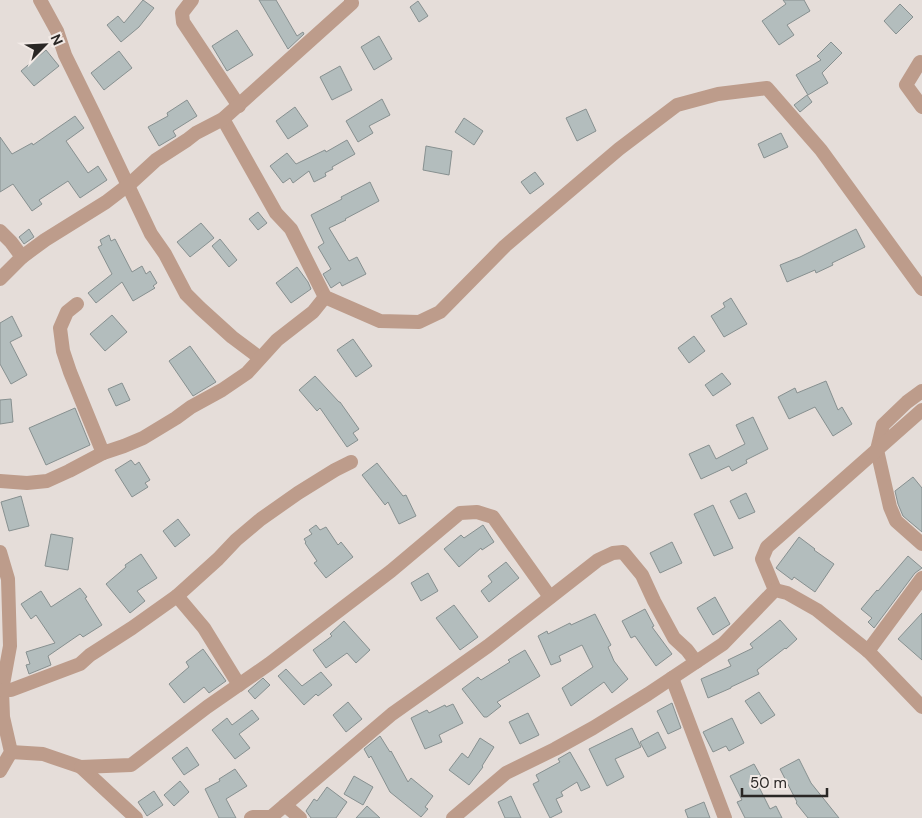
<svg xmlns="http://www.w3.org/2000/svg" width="922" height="818" font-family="'DM Sans',sans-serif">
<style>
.building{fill:#b3bdbd;stroke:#879090}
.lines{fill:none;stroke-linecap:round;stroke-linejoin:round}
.street{stroke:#bd9c8b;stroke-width:14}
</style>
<rect width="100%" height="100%" fill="#e5ddd9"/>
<g class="building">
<path d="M143 0 154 8 139 27 121 42 107 25 118 16 124 23Z"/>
<path d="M259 0H276L297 36 303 32 304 34 288 49Z"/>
<path d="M783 0H804L810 11 787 25 794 35 779 45 762 21 786 4Z"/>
<path d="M418 1 428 16 419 22 410 7Z"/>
<path d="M900 4 913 17 896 34 884 21Z"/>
<path d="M237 30 253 55 227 71 212 46Z"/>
<path d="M379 36 392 59 374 70 361 47Z"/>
<path d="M831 42 842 53 822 73 828 83 808 95 796 75 821 60 817 56Z"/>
<path d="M46 50 59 66 34 86 21 71Z"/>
<path d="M119 51 132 68 104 90 91 73Z"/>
<path d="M340 66 352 90 332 100 320 77Z"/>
<path d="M807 95 812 102 800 112 794 105Z"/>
<path d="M382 99 390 115 369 126 373 133 358 142 346 121Z"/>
<path d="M187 100 197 116 173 131 176 136 159 146 148 127 168 116 167 113Z"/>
<path d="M295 107 308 126 288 139 276 121Z"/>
<path d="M586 109 596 131 577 141 566 118Z"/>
<path d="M75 116 84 128 66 141 88 173 98 166 107 180 80 198 68 181 39 200 42 204 32 211 13 184 0 192V137L12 154 32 143 33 145Z"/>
<path d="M464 118 483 131 474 145 455 132Z"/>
<path d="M781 133 788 147 764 158 758 144Z"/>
<path d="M347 140 355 154 332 167 333 169 325 173 326 176 314 182 309 171 293 183 290 178 283 183 270 166 287 153 296 164 325 150 326 152Z"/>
<path d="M426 146 452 151 449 175 423 170Z"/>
<path d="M535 172 544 184 530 194 521 182Z"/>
<path d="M370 182 379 201 345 219 346 220 329 228 349 261 357 257 366 274 342 286 340 282 331 288 323 274 331 269 318 247 324 243 311 215 342 199 341 197Z"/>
<path d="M258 212 267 223 258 230 249 219Z"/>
<path d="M201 223 214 238 190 257 177 242Z"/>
<path d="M29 229 34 237 24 244 19 237Z"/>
<path d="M856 229 865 247 832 263 833 265 816 273 815 270 787 282 780 265 800 257Z"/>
<path d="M109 235 111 241 115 239 132 272 142 266 146 274 150 271 157 283 153 286 155 288 133 301 122 282 96 303 88 293 112 274 98 247 102 245 100 240Z"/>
<path d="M220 239 237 260 229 267 212 246Z"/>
<path d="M297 267 308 282 311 289 291 303 276 283Z"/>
<path d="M731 298 747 324 724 337 711 316 725 307 723 303Z"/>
<path d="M112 315 127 332 105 351 90 334Z"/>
<path d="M12 316 22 336 10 342 27 375 11 384 0 364V323Z"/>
<path d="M694 336 705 351 689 363 678 348Z"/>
<path d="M353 339 372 366 356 377 337 350Z"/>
<path d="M190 346 216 382 193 396 169 361Z"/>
<path d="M722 373 731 384 713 396 705 385Z"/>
<path d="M315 376 339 402H340L359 429 353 433 358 440 347 447 320 408 317 411 299 390Z"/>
<path d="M826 381 838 410 842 407 852 424 833 436 815 407 789 419 778 397 795 388 797 393Z"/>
<path d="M122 383 130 400 116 406 108 389Z"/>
<path d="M11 399 13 422 0 424V400Z"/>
<path d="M75 408 90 445 46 465 29 428Z"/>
<path d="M753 417 768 449 746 460 747 463 732 471 729 466 701 479 689 454 709 445 716 459 745 444 736 425Z"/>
<path d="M131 460 135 465 139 462 150 480 145 483 148 487 132 497 115 470Z"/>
<path d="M377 463 403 496 406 495 416 516 399 524 388 502 385 505 362 475Z"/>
<path d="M913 477 922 488V532L903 516 898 504 895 491Z"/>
<path d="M746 493 755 512 739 519 730 501Z"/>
<path d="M21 496 29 526 9 531 1 502Z"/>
<path d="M713 505 733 548 714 556 694 514Z"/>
<path d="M178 519 190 535 175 547 163 531Z"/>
<path d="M316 525 320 530 326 527 338 545 341 542 353 557 326 578 314 563 317 561 305 543 306 542 304 539 312 534 309 530Z"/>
<path d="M483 525 494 542 482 550 481 548 459 567 444 549 461 535 464 538Z"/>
<path d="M51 534 73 538 68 570 45 566Z"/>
<path d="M799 537 815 549 814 550 834 564 815 592 794 577 792 580 776 568Z"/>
<path d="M672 542 682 563 660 573 650 553Z"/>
<path d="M141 554 157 578 137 591 145 601 130 613 106 584 126 567 125 565Z"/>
<path d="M908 556 922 568 915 573 874 628 868 622 872 618 861 609 877 590 878 591Z"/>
<path d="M506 562 519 578 489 602 481 591 492 582 488 576Z"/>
<path d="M428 573 438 591 421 601 411 583Z"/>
<path d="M80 588 87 597 85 598 102 625 83 637 80 634 48 656 51 665 29 674 26 665 30 664 26 652 55 643 36 615 31 619 21 604 41 591 51 607Z"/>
<path d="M715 597 730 624 713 635 697 608Z"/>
<path d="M454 605 478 637 460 650 436 618Z"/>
<path d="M645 609 654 626 652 627 672 654 656 666 635 636 631 638 622 621Z"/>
<path d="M922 613V660L898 639Z"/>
<path d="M595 614 611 645 608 647 614 661 628 679 612 693 604 682 571 706 562 688 593 667 582 645 559 656 561 661 551 665 538 636 547 631 548 634 570 623 571 625Z"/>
<path d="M780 620 797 639 786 649 785 648 757 670 759 674 731 687V688L708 698 701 679 731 666 728 660 753 648 750 644Z"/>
<path d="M344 621 370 650 356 663 347 653 326 668 313 650 332 636 330 634Z"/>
<path d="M203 649 226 681 209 693 204 687 184 703 169 684 189 667 186 662Z"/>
<path d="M525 650 540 676 497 702 501 706 487 717H484L462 689 478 677 481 680 510 662 508 660Z"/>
<path d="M286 669 302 686 321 672 332 685 318 696 316 694 304 705 278 676Z"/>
<path d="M263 678 270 685 255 699 248 691Z"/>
<path d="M759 692 775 715 761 724 745 701Z"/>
<path d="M348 702 362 719 346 732 333 715Z"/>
<path d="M672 703 681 728 668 734 657 711Z"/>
<path d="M453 704 463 723 439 735 442 742 425 749 411 718 427 710 429 713 445 705 446 707Z"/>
<path d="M252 710 259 719 239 734 250 748 235 759 212 730 227 718 232 725Z"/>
<path d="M528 713 539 735 520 744 509 722Z"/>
<path d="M732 718 744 743 729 751 726 746 713 752 703 732Z"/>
<path d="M632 728 641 747 615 759 624 777 607 786 589 749Z"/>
<path d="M658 732 666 748 648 757 640 742Z"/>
<path d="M380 736 390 752 391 751 408 782 411 778 433 796 425 807 428 809 421 817 390 792 371 756 369 758 364 749Z"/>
<path d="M480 738 494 747 482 766 483 767 469 785 449 770 462 753 468 758Z"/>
<path d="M187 747 199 765 184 775 172 758Z"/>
<path d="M570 752 590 787 581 791 577 782 561 792 563 796 556 799 562 812 550 818 533 784 539 781 536 775 560 762 558 759Z"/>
<path d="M799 759 811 783 839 818H808L796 803 797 802 780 769Z"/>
<path d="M754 764 763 780 757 783 770 809 776 806 782 818H745L737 802 742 800 730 776Z"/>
<path d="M235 769 247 786 226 799 236 818H219L205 789 220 781 219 779Z"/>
<path d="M354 776 373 787 363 805 344 794Z"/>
<path d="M180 781 189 792 174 806 164 795Z"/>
<path d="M327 787 347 802 336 818H311L306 811 314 799 317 801Z"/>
<path d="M154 791 163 805 147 816 138 802Z"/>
<path d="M511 796 521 818H505L498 802Z"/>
<path d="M704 802 710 818H688L685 810Z"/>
<path d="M367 806 380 818H356Z"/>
</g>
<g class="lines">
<g class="street">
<path d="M40 0 57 31 65 55 95 116 151 234 165 254 186 294 200 308 232 337 260 358"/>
<path d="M192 0 182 13 183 22 239 106"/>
<path d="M920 62 906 85 922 107"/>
<path d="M223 119 276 213 291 229 325 297 380 321 419 322 440 312 505 246 619 149 677 105 718 94 767 88 821 150 922 289"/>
<path d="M0 231 11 242 22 257 0 279"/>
<path d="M22 257 45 240 106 202 132 182 156 160 187 140 196 133 223 119 352 3 351 0"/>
<path d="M922 391 907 402 883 425 877 450 890 507 896 521 922 544"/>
<path d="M103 453 124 446 143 438 176 418 191 407 222 390 247 373 277 340 313 312 325 297"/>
<path d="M0 481 27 483 47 481 69 471 103 453 70 372 63 351 60 328 67 312 77 304"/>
<path d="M0 552 8 579 10 646 2 690 3 717 11 752 0 771"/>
<path d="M775 590 762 559 767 547 922 410"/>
<path d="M177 596 218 559 236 540 261 519 298 493 335 470 351 462"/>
<path d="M868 651 922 578"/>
<path d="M672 678 725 818"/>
<path d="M2 690H11L80 664 90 655 132 628 177 596 204 628 239 685"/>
<path d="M11 752 43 754 81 767 136 818"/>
<path d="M81 767 131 765 207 707 269 664 391 571 460 513 477 512 493 517 550 597"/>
<path d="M285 805 300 818"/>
<path d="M251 818 253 817H271L392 714 488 646 598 560 613 553 623 552 642 575 654 601 674 638 687 650 696 662"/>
<path d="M453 818 506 773 555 749 593 728 648 694 723 644 775 590 787 593 817 610 868 651 922 707"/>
</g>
</g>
<g transform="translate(45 45) rotate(66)" stroke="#f2eae6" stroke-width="4" paint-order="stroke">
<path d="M0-4L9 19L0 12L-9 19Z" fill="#2a2725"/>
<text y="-8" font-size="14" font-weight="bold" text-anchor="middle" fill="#2a2725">N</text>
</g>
<path d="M742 788v8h85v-8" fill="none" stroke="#2a2725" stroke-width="2.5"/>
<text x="750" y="788" font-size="15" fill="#2a2725" stroke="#f2eae6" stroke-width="4" paint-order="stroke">50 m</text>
</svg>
